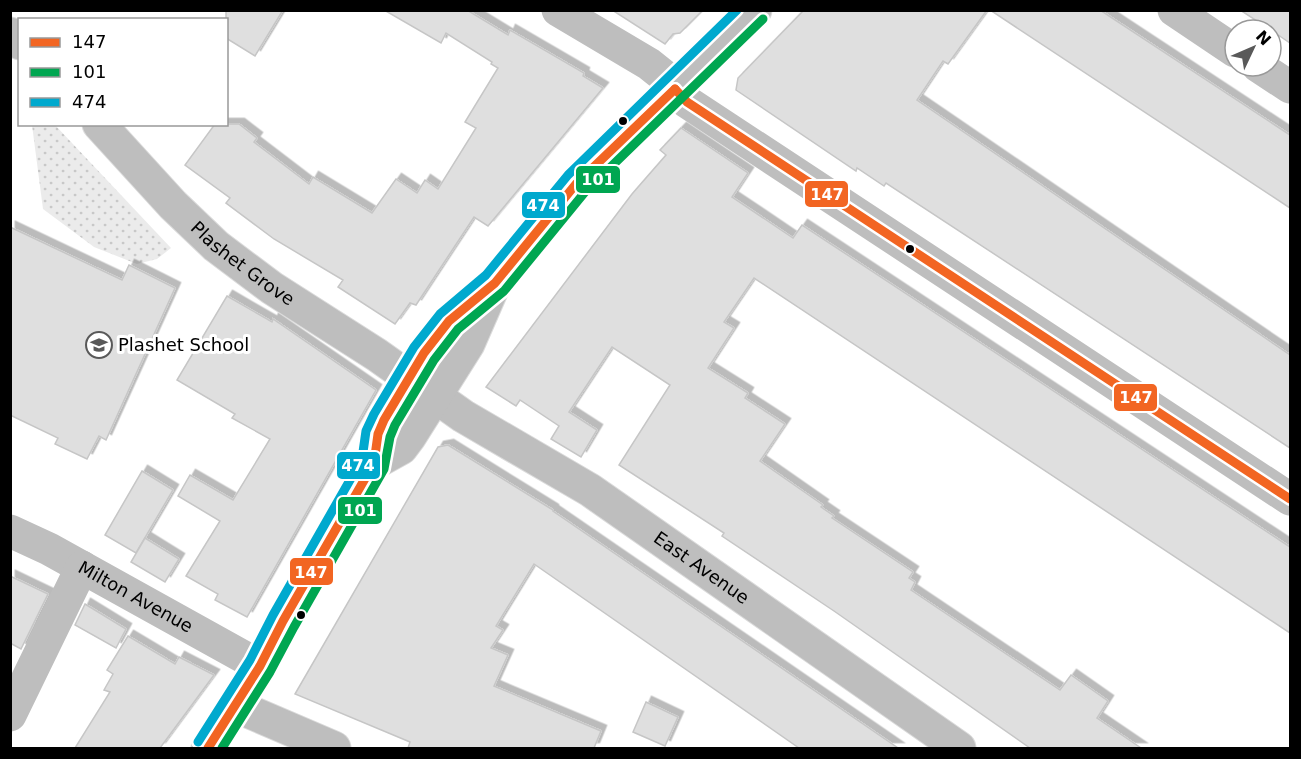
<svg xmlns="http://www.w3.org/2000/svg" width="1301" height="759" font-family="'DejaVu Sans',sans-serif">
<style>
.grass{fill:url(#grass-dots)}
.building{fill:#dfdfdf;stroke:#c6c6c6;stroke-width:1.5;filter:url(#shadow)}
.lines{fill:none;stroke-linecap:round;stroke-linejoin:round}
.major-casing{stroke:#dbdbdb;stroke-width:35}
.minor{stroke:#bebebe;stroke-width:33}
.major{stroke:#bebebe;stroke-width:33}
.bus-1-casing{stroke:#fff;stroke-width:14}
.bus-2-casing{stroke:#fff;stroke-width:14}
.bus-3-casing{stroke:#fff;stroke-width:14}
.bus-1{stroke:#f26522;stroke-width:9}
.bus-2{stroke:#00a651;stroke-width:9}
.bus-3{stroke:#00a9ce;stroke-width:9}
.bus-dot{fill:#000;stroke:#fff;stroke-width:2}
.labels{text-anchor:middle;stroke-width:6;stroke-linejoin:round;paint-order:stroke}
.street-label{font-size:18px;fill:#000;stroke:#fff}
.poi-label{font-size:18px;fill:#000;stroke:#fff;text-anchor:start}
.line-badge{stroke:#fff;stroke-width:2}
.badge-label{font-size:16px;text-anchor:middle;font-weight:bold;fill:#fff}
</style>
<defs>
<pattern id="grass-dots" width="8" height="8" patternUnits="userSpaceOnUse" patternTransform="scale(1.5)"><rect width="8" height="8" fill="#ebebeb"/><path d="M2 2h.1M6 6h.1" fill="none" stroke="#c8c8c8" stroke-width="1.8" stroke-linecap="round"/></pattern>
<filter id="shadow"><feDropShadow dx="5.5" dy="-5.5" stdDeviation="0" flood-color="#0004"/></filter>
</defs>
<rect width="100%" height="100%" fill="#fff"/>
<path class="grass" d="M32 125H55L171 248 157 259 137 264 94 247 43 209Z"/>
<g class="building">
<path d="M226 10H283L255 56 226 38Z"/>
<path d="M384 10H467L508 35 510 30 584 73 583 76 603 88 488 226 474 217 416 305 410 303 395 324 338 287 343 280 274 239 226 203 230 198 185 165 215 124H239L257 138 254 142 309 184 313 177 372 213 396 179 417 193 425 180 438 189 476 128 465 122 498 68 491 64 492 62 446 33 441 43Z"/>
<path d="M612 10H703L680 33 673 34 665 44Z"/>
<path d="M804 10H987L948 64 943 61 917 100 1290 355V448L886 183 884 186 857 168 856 171 736 90 738 78Z"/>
<path d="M990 10H1100L1290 135V208Z"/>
<path d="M1240 10H1290V43L1271 30Z"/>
<path d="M681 128 748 173 732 197 793 238 802 225 1290 547V633L754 278 724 322 734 328 708 368 748 393 745 398 785 424 760 461 823 505 821 507 834 516 832 518 913 572 909 578 915 582 911 590 1060 690 1071 675 1108 701 1097 718 1141 748H1030L834 611 722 536 724 533 619 465 670 385 612 347 569 412 597 430 581 457 551 439 559 426 520 400 516 406 486 387 632 194 666 155 660 150Z"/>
<path d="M10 227 122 280 129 265 175 288 106 440 99 436 87 459 55 444 58 438 10 415Z"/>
<path d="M227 296 272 322 273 319 376 390 247 617 215 600 218 594 186 576 220 521 178 496 190 475 233 500 270 439 232 418 235 414 177 380Z"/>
<path d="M448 445 553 510V511L898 748H799L534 564 496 626 503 630 491 648 508 655 494 686 601 731 594 748H408L410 742 295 694 438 447Z"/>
<path d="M142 471 173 490 136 553 105 535Z"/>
<path d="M145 538 179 559 165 582 131 562Z"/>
<path d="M10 576 48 594 21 649 10 643Z"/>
<path d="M85 604 126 629 116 648 75 625Z"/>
<path d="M128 636 175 664 179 657 214 675 160 748H75L110 692 104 690 113 674 107 670Z"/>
<path d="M646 702 678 717 665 746 633 732Z"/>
</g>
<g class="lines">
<defs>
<g id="major">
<path d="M10 34 20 43"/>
<path id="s2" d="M99 124 173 205 216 246 272 288 377 355 463 416 590 490 959 748"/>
<path d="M374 463 401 448 410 436 468 344 492 289"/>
<path d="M236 706 334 748"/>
<path d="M208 748 260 666 283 621 374 463 378 434 384 420 424 353 449 321 495 283 540 226 576 184 755 10"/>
</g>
</defs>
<use href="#major" class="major-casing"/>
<g class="minor">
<path d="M558 10 649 64 664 76 687 102 1290 499"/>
<path d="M1174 10 1235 51"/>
<path d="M1258 66 1290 87"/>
<path id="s1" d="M10 531 49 549 260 666"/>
<path d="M10 715 82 567"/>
</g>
<use href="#major" class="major"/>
<defs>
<g id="bus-1">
<path d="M675 89 687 102 1290 499"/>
<path d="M208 748 260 666 283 621 374 463 378 434 384 420 424 353 449 321 495 283 576 184 675 89"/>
</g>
<path id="bus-2" d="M222 748 270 672 294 627 384 469 390 437 395 425 434 360 458 329 504 291 585 192 763 19"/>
<path id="bus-3" d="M198 742 250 660 273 615 362 459 366 431 374 414 414 347 440 314 486 275 568 175 737 10"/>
</defs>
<use href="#bus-1" class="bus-1-casing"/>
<use href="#bus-2" class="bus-2-casing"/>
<use href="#bus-3" class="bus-3-casing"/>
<use href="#bus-1" class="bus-1"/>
<use href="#bus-2" class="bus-2"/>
<use href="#bus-3" class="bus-3"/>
</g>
<defs>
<symbol id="school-ring" viewBox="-11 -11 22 22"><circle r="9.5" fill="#fff" stroke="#595959" stroke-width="1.5"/><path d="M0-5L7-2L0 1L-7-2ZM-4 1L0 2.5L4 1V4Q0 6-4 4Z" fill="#595959"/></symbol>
</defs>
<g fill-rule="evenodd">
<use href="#school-ring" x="84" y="330" width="30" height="30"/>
</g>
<g class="bus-dot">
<circle cx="623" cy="121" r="5"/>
<circle cx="910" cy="249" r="5"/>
<circle cx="301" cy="615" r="5"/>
</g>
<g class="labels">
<g class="street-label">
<text dy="6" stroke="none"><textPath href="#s2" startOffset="201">Plashet Grove</textPath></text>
<text dy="6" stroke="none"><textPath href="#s2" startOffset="752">East Avenue</textPath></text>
<text dy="6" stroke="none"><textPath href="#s1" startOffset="142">Milton Avenue</textPath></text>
</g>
<g class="poi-label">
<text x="118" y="351">Plashet School</text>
</g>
</g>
<g class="line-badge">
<rect x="575" y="165" width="46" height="29" rx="6" fill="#00a651"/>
<rect x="804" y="180" width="45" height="28" rx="6" fill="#f26522"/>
<rect x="521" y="191" width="45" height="28" rx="6" fill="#00a9ce"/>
<rect x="1113" y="383" width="45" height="29" rx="6" fill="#f26522"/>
<rect x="336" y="451" width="45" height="29" rx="6" fill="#00a9ce"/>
<rect x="337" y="496" width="46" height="29" rx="6" fill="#00a651"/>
<rect x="289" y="557" width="45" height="29" rx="6" fill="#f26522"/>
</g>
<g class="badge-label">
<text x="598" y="185">101</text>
<text x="827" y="200">147</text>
<text x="543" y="211">474</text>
<text x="1136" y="403">147</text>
<text x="358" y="471">474</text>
<text x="360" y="516">101</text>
<text x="311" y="578">147</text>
</g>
<rect width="1301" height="759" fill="none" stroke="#000000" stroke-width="24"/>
<rect x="18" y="18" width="210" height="108" fill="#ffffff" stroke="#999999" stroke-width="1.5"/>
<rect x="30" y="38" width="30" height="9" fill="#f26522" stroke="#999999" stroke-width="1.5"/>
<text x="72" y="48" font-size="18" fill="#000000">147</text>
<rect x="30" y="68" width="30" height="9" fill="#00a651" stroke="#999999" stroke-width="1.5"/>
<text x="72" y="78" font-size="18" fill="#000000">101</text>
<rect x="30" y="98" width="30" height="9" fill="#00a9ce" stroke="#999999" stroke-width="1.5"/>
<text x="72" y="108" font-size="18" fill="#000000">474</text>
<g transform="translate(1253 48) rotate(46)"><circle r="28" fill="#ffffff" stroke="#999999" stroke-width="1.5"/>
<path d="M0-4.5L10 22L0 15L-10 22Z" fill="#595959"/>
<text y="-9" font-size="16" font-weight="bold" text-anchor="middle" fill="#000000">N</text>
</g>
</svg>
